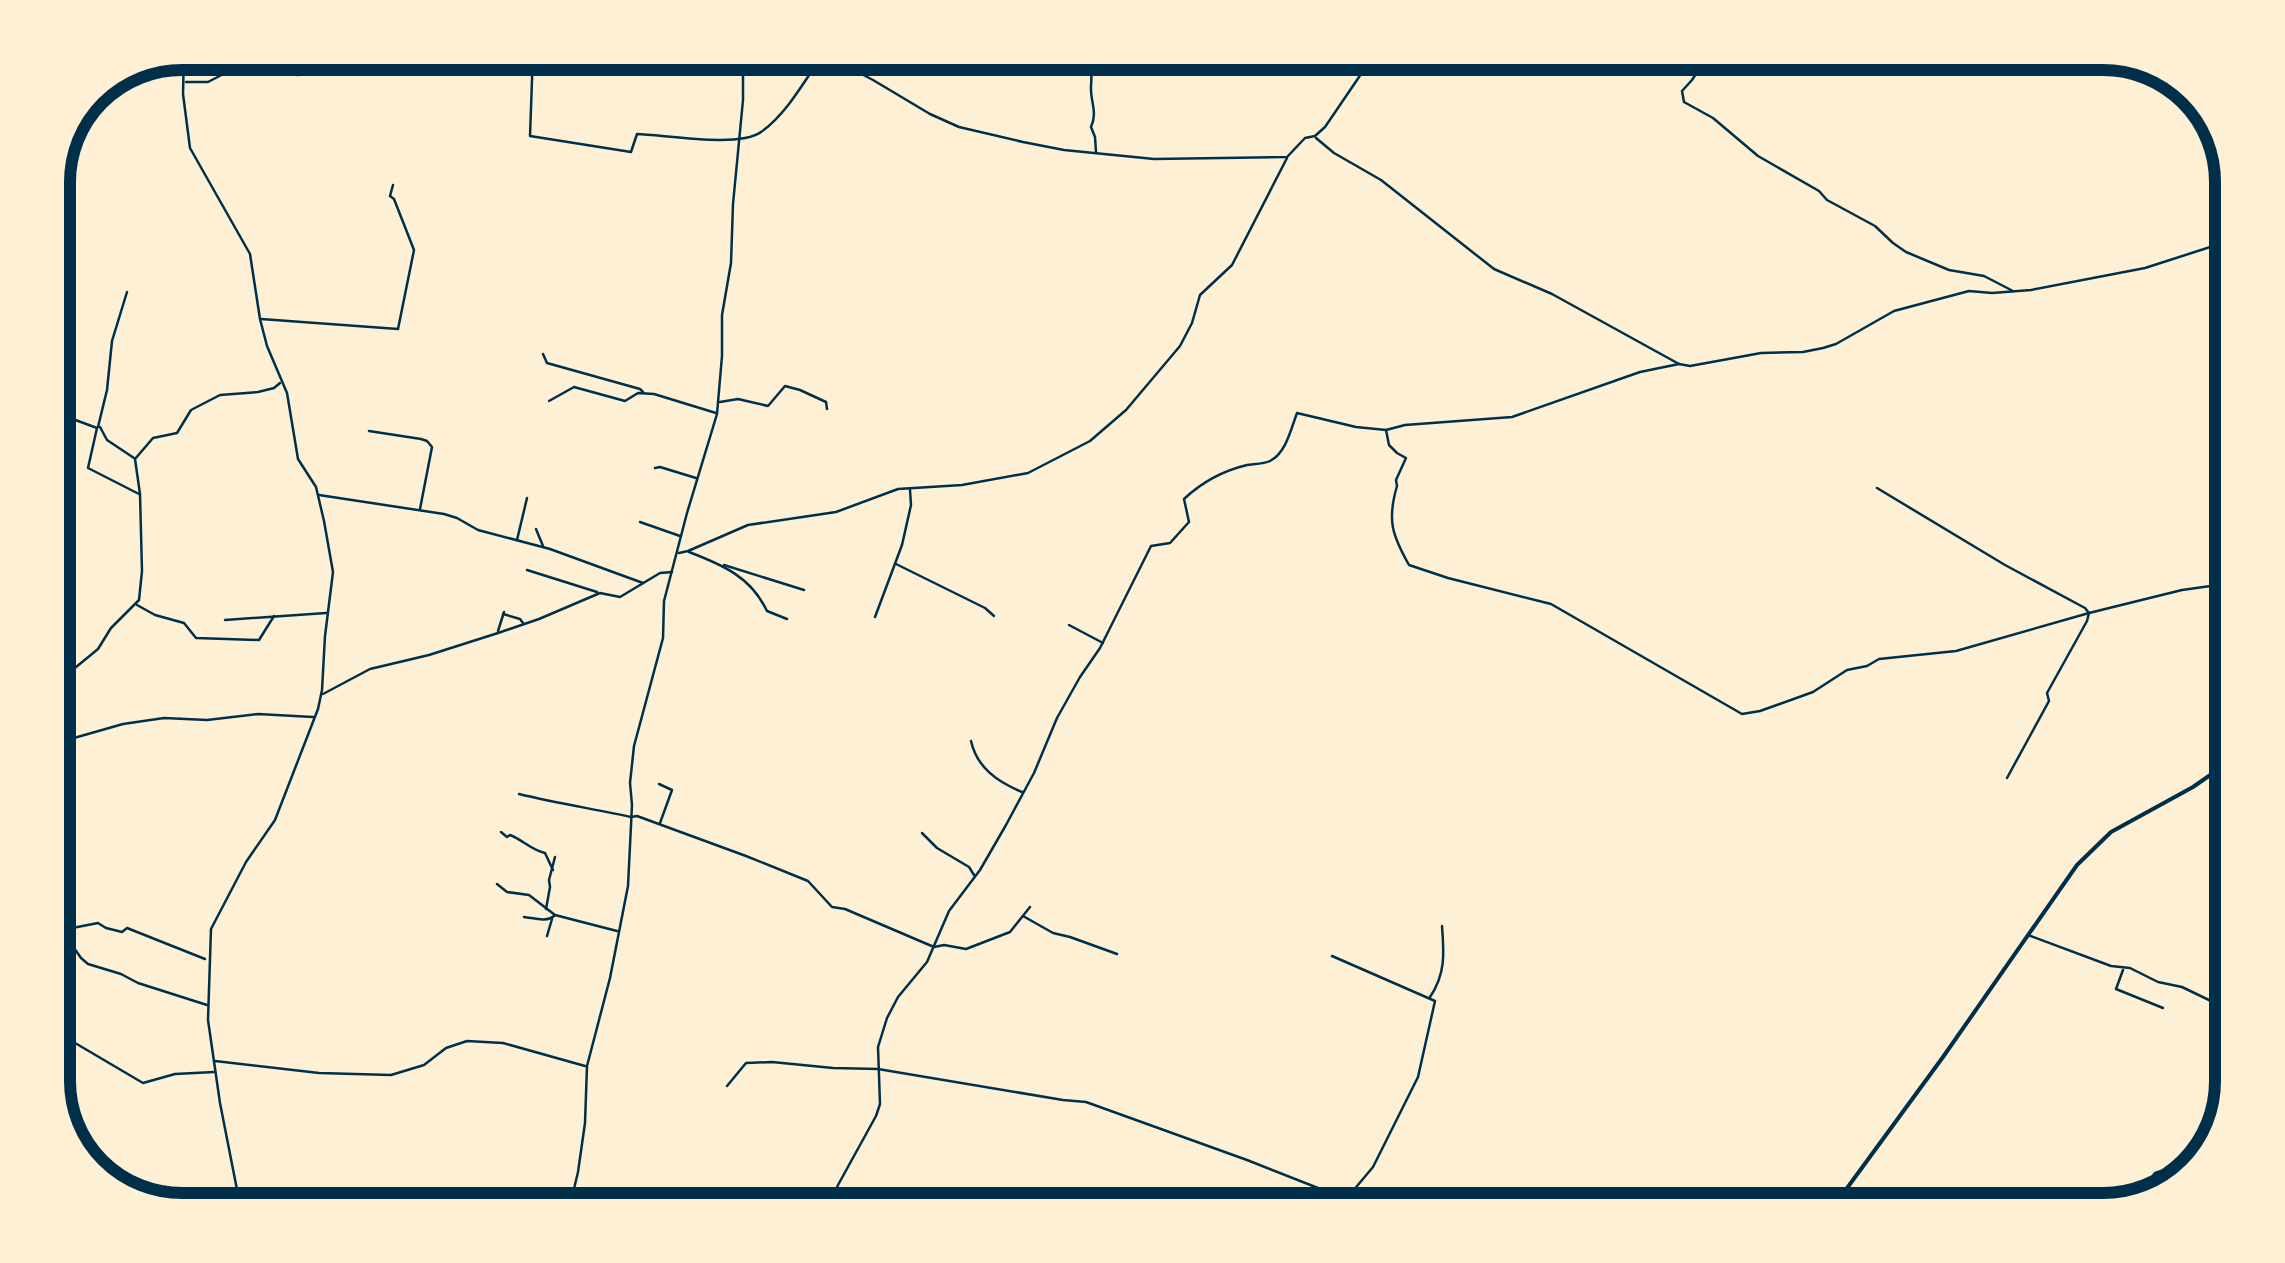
<svg xmlns="http://www.w3.org/2000/svg" width="2285" height="1263" font-family="Lato,sans-serif">
<style>
.lines{fill:none;stroke-linecap:round;stroke-linejoin:round}
.minor{stroke:#003049;stroke-width:2.5}
.tertiary{stroke:#003049;stroke-width:2.5}
.secondary{stroke:#003049;stroke-width:4}
.rim{fill:none;stroke:#003049;stroke-width:12}
</style>
<rect width="100%" height="100%" fill="#fdf0d5"/>
<g class="lines">
<g class="minor">
<path d="M184 52 183 94 190 148 250 254 260 319 267 346 287 393 298 459 316 487 324 521 333 572 325 636 322 690 318 709 275 820 246 862 211 929 208 1020 220 1103 241 1210"/>
<path d="M533 52 530 136 631 152 637 134C666 135 739 148 761 132 785 115 803 84 819 60L846 66 873 80 930 114 959 127 1023 142 1064 150 1154 159 1287 157 1305 138 1315 136 1325 127 1374 55 1380 52"/>
<path d="M1091 52C1091 64 1092 74 1091 86 1090 101 1098 112 1091 127L1095 137 1096 152"/>
<path d="M1707 57 1692 80 1682 91 1684 102 1713 118 1758 156 1819 191 1827 200 1875 226 1893 243 1906 252 1949 270 1984 276 2013 291"/>
<path d="M861 70 866 52"/>
<path d="M186 82H208L235 68 298 75 311 70 327 71"/>
<path d="M1316 138 1334 153 1381 180 1494 269 1552 294 1679 364 1690 366 1761 353 1803 352 1823 348 1836 344 1894 311 1969 291 1992 293 2031 290 2145 268 2232 240"/>
<path d="M261 319 398 329 414 250 394 199 390 196 393 185"/>
<path d="M543 354 547 363 640 389 643 392"/>
<path d="M549 401 574 387 625 401 638 393 654 394 716 413"/>
<path d="M720 402 738 399 768 406 785 386 800 390 826 402 827 409"/>
<path d="M53 419 60 423 70 418 97 428 88 468 139 494"/>
<path d="M98 427 107 390 112 341 127 292"/>
<path d="M100 427 107 440 134 458"/>
<path d="M1386 430 1389 445 1397 453 1406 458 1396 480 1397 486C1387 520 1392 535 1409 565L1448 578 1551 604 1742 714 1760 711 1813 692 1847 670 1867 666 1879 659 1956 651 2089 613 2182 590 2232 583"/>
<path d="M369 431 421 439 427 441 432 447 420 509"/>
<path d="M655 468 660 467 696 478"/>
<path d="M1877 488 2005 565 2085 608 2089 613 2087 621 2047 693 2049 701 2007 778"/>
<path d="M319 495 444 514 457 518 478 530 550 549 643 583"/>
<path d="M640 522 680 536"/>
<path d="M536 529 543 546"/>
<path d="M517 540 527 498"/>
<path d="M689 552C723 565 751 577 767 611L787 619"/>
<path d="M679 553 688 551 748 525 836 512 898 489 962 485 1028 473 1090 441 1126 410 1180 346 1192 323 1200 295 1232 265 1287 158"/>
<path d="M896 564 985 608 994 616"/>
<path d="M724 565 804 590"/>
<path d="M527 570 597 592"/>
<path d="M137 605 155 615 184 623 196 638 259 640 274 616"/>
<path d="M503 614 520 619 523 623"/>
<path d="M875 617 902 545 911 505 910 490"/>
<path d="M225 620 326 613"/>
<path d="M1069 625 1103 643"/>
<path d="M498 631 504 612"/>
<path d="M53 686 98 649 111 628 139 600 142 571 140 494 135 459 153 438 177 433 191 410 220 395 258 392 274 388 280 383"/>
<path d="M323 694 370 669 429 655 498 633 539 619 600 593 620 597 660 573 672 572"/>
<path d="M971 741C977 768 998 782 1022 792"/>
<path d="M53 744 123 724 164 718 207 720 258 714 313 717"/>
<path d="M659 784 672 790 660 823"/>
<path d="M519 794C556 803 594 809 631 817L637 816 746 856 808 881 832 907 845 909 934 947 944 945 966 949 1010 932 1030 907"/>
<path d="M501 832 507 837 510 835C523 840 531 850 545 853L553 870"/>
<path d="M922 833 937 848 969 867 974 875"/>
<path d="M497 884 507 892 529 895 555 915 617 931"/>
<path d="M546 909 550 887 549 880 555 857"/>
<path d="M53 913 61 927"/>
<path d="M1023 916 1053 933 1070 937 1117 954"/>
<path d="M524 917C534 918 547 923 555 915"/>
<path d="M62 930 98 923 106 928 122 932 127 928 205 959"/>
<path d="M53 931 65 935 81 958 88 964 121 974 138 983 207 1005"/>
<path d="M2028 935 2111 966 2130 968 2158 982 2182 987 2211 1001H2232"/>
<path d="M547 936 552 919"/>
<path d="M1332 956 1435 1001 1418 1077 1373 1167 1347 1198"/>
<path d="M2123 970 2116 989 2163 1008"/>
<path d="M1430 997C1446 974 1444 952 1442 926"/>
<path d="M53 1030 143 1083 175 1074 214 1072"/>
<path d="M215 1061 319 1073 391 1075 424 1065 446 1048 467 1041 503 1043 585 1066"/>
<path d="M727 1086 746 1063 772 1062 833 1068 878 1069 1063 1100 1086 1102 1247 1160 1346 1199 1395 1210"/>
<path d="M2117 1207 2142 1190 2155 1173 2167 1169 2177 1170 2194 1167"/>
<path d="M829 1210 838 1185 876 1116 880 1104 878 1047 887 1018 898 997 927 962 949 911 980 870 1006 825 1034 773 1057 718 1080 677 1100 648 1151 546 1170 543 1189 522 1184 499C1202 482 1222 471 1247 465 1253 464 1264 464 1270 461 1286 453 1291 429 1297 413L1356 427 1386 430 1405 425 1512 417 1640 372 1679 364"/>
</g>
<path class="tertiary" d="M569 1210 578 1172 585 1123 587 1066 610 978 628 886 632 805 630 783 634 746 663 638 664 601 687 513 717 414 722 356V315L731 263 733 204 743 100V52"/>
<path class="secondary" d="M1831 1210 1943 1057 2077 865 2111 832 2193 787 2216 771 2232 751"/>
</g>
<path d="M0 0H2285V1263H0ZM182 70H2103A112 112 0 0 1 2215 182V1081A112 112 0 0 1 2103 1193H182A112 112 0 0 1 70 1081V182A112 112 0 0 1 182 70Z" fill="#fdf0d5" fill-rule="evenodd"/>
<path class="rim" d="M182 70H2103A112 112 0 0 1 2215 182V1081A112 112 0 0 1 2103 1193H182A112 112 0 0 1 70 1081V182A112 112 0 0 1 182 70Z"/>
</svg>
